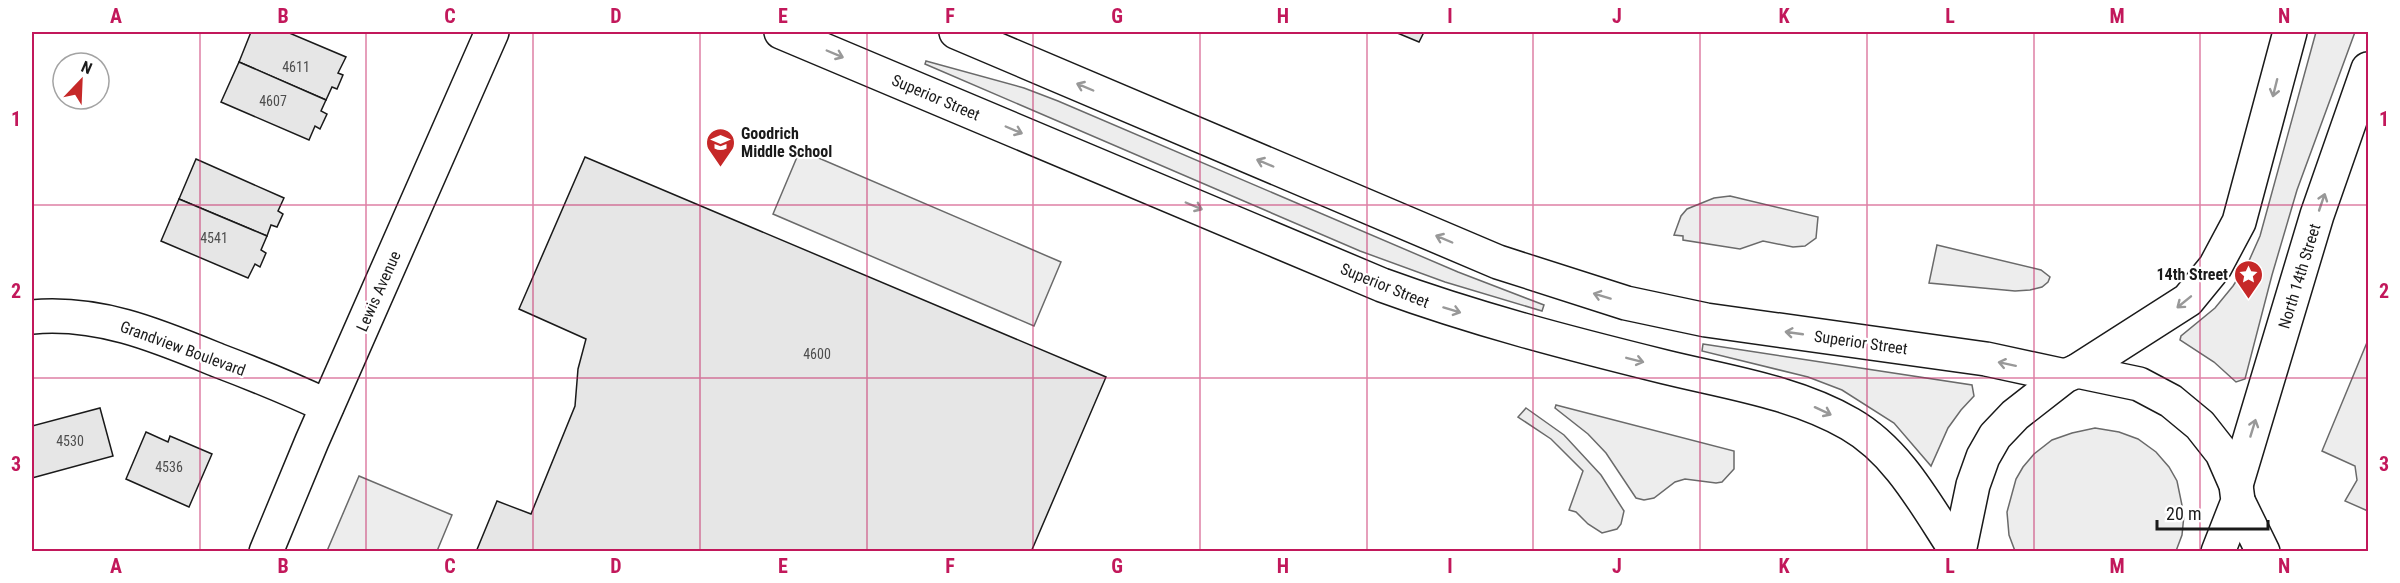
<svg xmlns="http://www.w3.org/2000/svg" width="2400" height="583" font-family="'Roboto Condensed',sans-serif">
<style>
.built{fill:#ededed;stroke:#6a6a6a;stroke-width:1.5}
.building{fill:#e6e6e6;stroke:#1a1a1a;stroke-width:1.5}
.lines{fill:none;stroke-linecap:round;stroke-linejoin:round}
.minor-casing{stroke:#1a1a1a;stroke-width:36}
.secondary-casing{stroke:#1a1a1a;stroke-width:36}
.primary-casing{stroke:#1a1a1a;stroke-width:36}
.minor{stroke:#fff;stroke-width:33}
.secondary{stroke:#fff;stroke-width:33}
.primary{stroke:#fff;stroke-width:33}
.oneway{stroke:#989898}
.grid{fill:none;stroke:#c2185b;stroke-width:1.5;stroke-opacity:0.55}
.labels{text-anchor:middle;stroke-width:4.5;stroke-linejoin:round;paint-order:stroke}
.number-label{font-size:14px;fill:#4d4d4d}
.street-label{font-size:16px;fill:#1a1a1a;stroke:#fff}
.poi-label{font-size:16px;font-weight:bold;fill:#1a1a1a;stroke:#fff;text-anchor:start}
.neatline{fill:none;stroke:#c2185b;stroke-width:2}
.grid-label{font-size:20px;text-anchor:middle;font-weight:bold;fill:#c2185b}
</style>
<rect width="100%" height="100%" fill="#fff"/>
<g class="built">
<path d="M2316 32H2355L2297 190 2272 275 2245 379 2236 382 2214 362 2180 340 2181 336 2215 308 2233 286 2248 263 2260 236Z"/>
<path d="M926 61 1024 88 1058 101 1458 272 1544 305 1542 311 1445 282 1360 251 925 64Z"/>
<path d="M800 150 1061 262 1034 326 773 214Z"/>
<path d="M1730 196 1818 217 1816 238 1805 246 1793 247 1763 241 1740 249 1683 240V236L1674 235 1681 216 1687 209 1714 198Z"/>
<path d="M1937 245 2041 270 2050 277 2048 282 2042 287 2030 290 2015 291 1929 283Z"/>
<path d="M2368 340V511L2345 501 2357 480 2355 466 2322 451Z"/>
<path d="M1703 344 1972 385 1974 396 1961 410 1948 428 1931 466 1894 423 1842 390 1808 377 1702 351Z"/>
<path d="M1556 405 1734 451V469L1722 482 1716 483 1685 479 1675 482 1654 498 1644 500 1636 498 1606 453 1588 434 1555 408Z"/>
<path d="M1526 408 1564 435 1601 475 1624 511 1621 524 1617 529 1602 533 1588 524 1576 512 1569 510 1583 471 1551 439 1518 417Z"/>
<path d="M2095 428 2119 432 2138 439 2156 452 2169 467 2177 481 2184 515 2182 535 2176 551H2015L2009 535 2007 512 2016 479 2023 467 2034 454 2052 440 2072 433Z"/>
<path d="M359 476 452 515 437 551H327Z"/>
</g>
<g class="building">
<path d="M251 32H287L346 57 338 73 343 75 337 89 332 87 326 100 239 62Z"/>
<path d="M1395 32H1424L1419 42Z"/>
<path d="M239 62 326 100 321 111 327 114 320 129 315 126 309 140 221 102Z"/>
<path d="M585 157 1106 377 1031 552H476L497 501 531 514 575 406 578 369 586 339 519 309Z"/>
<path d="M196 159 284 198 278 211 283 214 277 227 271 225 267 236 179 199Z"/>
<path d="M179 199 267 236 261 250 266 253 260 267 255 264 248 278 161 241Z"/>
<path d="M100 408 113 456 32 478V426Z"/>
<path d="M146 432 168 442 170 436 212 454 189 507 126 479Z"/>
</g>
<g class="lines">
<defs>
<g id="minor">
<path d="M32 317C99 311 156 335 217 360 254 374 291 389 327 406"/>
<path d="M266 552 312 441 492 32"/>
</g>
<g id="secondary">
<path d="M2077 371 2188 300 2215 267 2239 222 2290 32"/>
<path d="M2236 485 2317 215 2368 69"/>
</g>
<g id="primary">
<path d="M781 32 1382 285C1475 319 1568 343 1665 367 1726 382 1795 392 1850 424 1899 452 1927 507 1957 552"/>
<path d="M956 32 1498 262 1626 303 1706 320 1986 359 2065 376"/>
<path d="M2238 501 2263 552"/>
<path d="M1959 552 1973 485 1983 457 1995 436 2015 415 2065 376 2077 371 2139 384 2171 401 2200 425 2222 453 2236 485 2238 501 2218 552"/>
</g>
</defs>
<use href="#minor" class="minor-casing"/>
<use href="#secondary" class="secondary-casing"/>
<use href="#primary" class="primary-casing"/>
<use href="#minor" class="minor"/>
<use href="#secondary" class="secondary"/>
<use href="#primary" class="primary"/>
</g>
<defs><path id="oneway-shaft" d="M-6 0H5M1.5-3L5.5 0L1.5 3" fill="none" stroke-width="1.6" stroke-linecap="round" stroke-linejoin="round" transform="scale(1.5)"/></defs>
<g class="oneway">
<use href="#oneway-shaft" transform="translate(835 54) rotate(23)"/>
<use href="#oneway-shaft" transform="translate(1085 87) rotate(-157)"/>
<use href="#oneway-shaft" transform="translate(2275 88) rotate(104)"/>
<use href="#oneway-shaft" transform="translate(1014 130) rotate(23)"/>
<use href="#oneway-shaft" transform="translate(1265 163) rotate(-157)"/>
<use href="#oneway-shaft" transform="translate(2322 202) rotate(-71)"/>
<use href="#oneway-shaft" transform="translate(1194 206) rotate(23)"/>
<use href="#oneway-shaft" transform="translate(1444 239) rotate(-157)"/>
<use href="#oneway-shaft" transform="translate(1602 296) rotate(-163)"/>
<use href="#oneway-shaft" transform="translate(2184 302) rotate(141)"/>
<use href="#oneway-shaft" transform="translate(1452 310) rotate(17)"/>
<use href="#oneway-shaft" transform="translate(1794 333) rotate(-172)"/>
<use href="#oneway-shaft" transform="translate(1635 360) rotate(14)"/>
<use href="#oneway-shaft" transform="translate(2007 364) rotate(-168)"/>
<use href="#oneway-shaft" transform="translate(1823 411) rotate(25)"/>
<use href="#oneway-shaft" transform="translate(2253 428) rotate(-73)"/>
</g>
<path class="grid" d="M200 32V552M366 32V552M533 32V552M700 32V552M867 32V552M1033 32V552M1200 32V552M1367 32V552M1533 32V552M1700 32V552M1867 32V552M2034 32V552M2200 32V552M32 205H2368M32 378H2368"/>
<defs>
<symbol id="school-pin" viewBox="-11 -11 22 30"><path d="M0 17L-7.5 6A9.5 9.5 0 1 1 7.5 6Z" fill="#c62828" stroke="#fff"/><path d="M0-5L7-2L0 1L-7-2ZM-4 1L0 2.5L4 1V4Q0 6-4 4Z" fill="#fff"/></symbol>
<symbol id="sight-pin" viewBox="-11 -11 22 30"><path d="M0 17L-7.5 6A9.5 9.5 0 1 1 7.5 6Z" fill="#c62828" stroke="#fff"/><path d="M0-6L1.8-2.2L6-1.7L2.9 1.2L3.7 5.4L0 3.3L-3.7 5.4L-2.9 1.2L-6-1.7L-1.8-2.2Z" fill="#fff"/></symbol>
</defs>
<g fill-rule="evenodd">
<use href="#school-pin" x="704" y="126" width="33" height="45"/>
<use href="#sight-pin" x="2232" y="258" width="33" height="45"/>
</g>
<g class="labels">
<g class="number-label">
<text x="296" y="72">4611</text>
<text x="273" y="106">4607</text>
<text x="214" y="243">4541</text>
<text x="817" y="359">4600</text>
<text x="70" y="446">4530</text>
<text x="169" y="472">4536</text>
</g>
<g class="street-label">
<text transform="translate(936 97) rotate(23)" y="6">Superior Street</text>
<text transform="translate(2299 276) rotate(-73)" y="6">North 14th Street</text>
<text transform="translate(1385 285) rotate(22)" y="6">Superior Street</text>
<text transform="translate(378 291) rotate(-66)" y="6">Lewis Avenue</text>
<text transform="translate(1861 342) rotate(8)" y="6">Superior Street</text>
<text transform="translate(183 348) rotate(20)" y="6">Grandview Boulevard</text>
</g>
<g class="poi-label">
<text x="741" y="139">Goodrich<tspan x="741" dy="18">Middle School</tspan></text>
<text x="2228" y="280" text-anchor="end">14th Street</text>
</g>
</g>
<rect width="2400" height="583" fill="none" stroke="#ffffff" stroke-width="66"/>
<g transform="translate(81 81) rotate(23)"><circle r="28" fill="#ffffff" stroke="#a3a3a3" stroke-width="1.5"/>
<path d="M0-4.5L10 22L0 15L-10 22Z" fill="#c62828"/>
<text y="-9" font-size="16" font-weight="bold" text-anchor="middle" fill="#1a1a1a">N</text>
</g>
<path d="M2157 520v9h111v-9" fill="none" stroke="#1a1a1a" stroke-width="3"/>
<text x="2166" y="520" font-size="18" fill="#1a1a1a" stroke="#ffffff" stroke-width="4.5" paint-order="stroke">20 m</text>
<rect x="33" y="33" width="2334" height="517" class="neatline"/>
<g class="grid-label">
<text x="116" y="23">A</text>
<text x="283" y="23">B</text>
<text x="450" y="23">C</text>
<text x="616" y="23">D</text>
<text x="783" y="23">E</text>
<text x="950" y="23">F</text>
<text x="1117" y="23">G</text>
<text x="1283" y="23">H</text>
<text x="1450" y="23">I</text>
<text x="1617" y="23">J</text>
<text x="1784" y="23">K</text>
<text x="1950" y="23">L</text>
<text x="2117" y="23">M</text>
<text x="2284" y="23">N</text>
<text x="16" y="126">1</text>
<text x="2384" y="126">1</text>
<text x="16" y="298">2</text>
<text x="2384" y="298">2</text>
<text x="16" y="471">3</text>
<text x="2384" y="471">3</text>
<text x="116" y="573">A</text>
<text x="283" y="573">B</text>
<text x="450" y="573">C</text>
<text x="616" y="573">D</text>
<text x="783" y="573">E</text>
<text x="950" y="573">F</text>
<text x="1117" y="573">G</text>
<text x="1283" y="573">H</text>
<text x="1450" y="573">I</text>
<text x="1617" y="573">J</text>
<text x="1784" y="573">K</text>
<text x="1950" y="573">L</text>
<text x="2117" y="573">M</text>
<text x="2284" y="573">N</text>
</g>
</svg>
